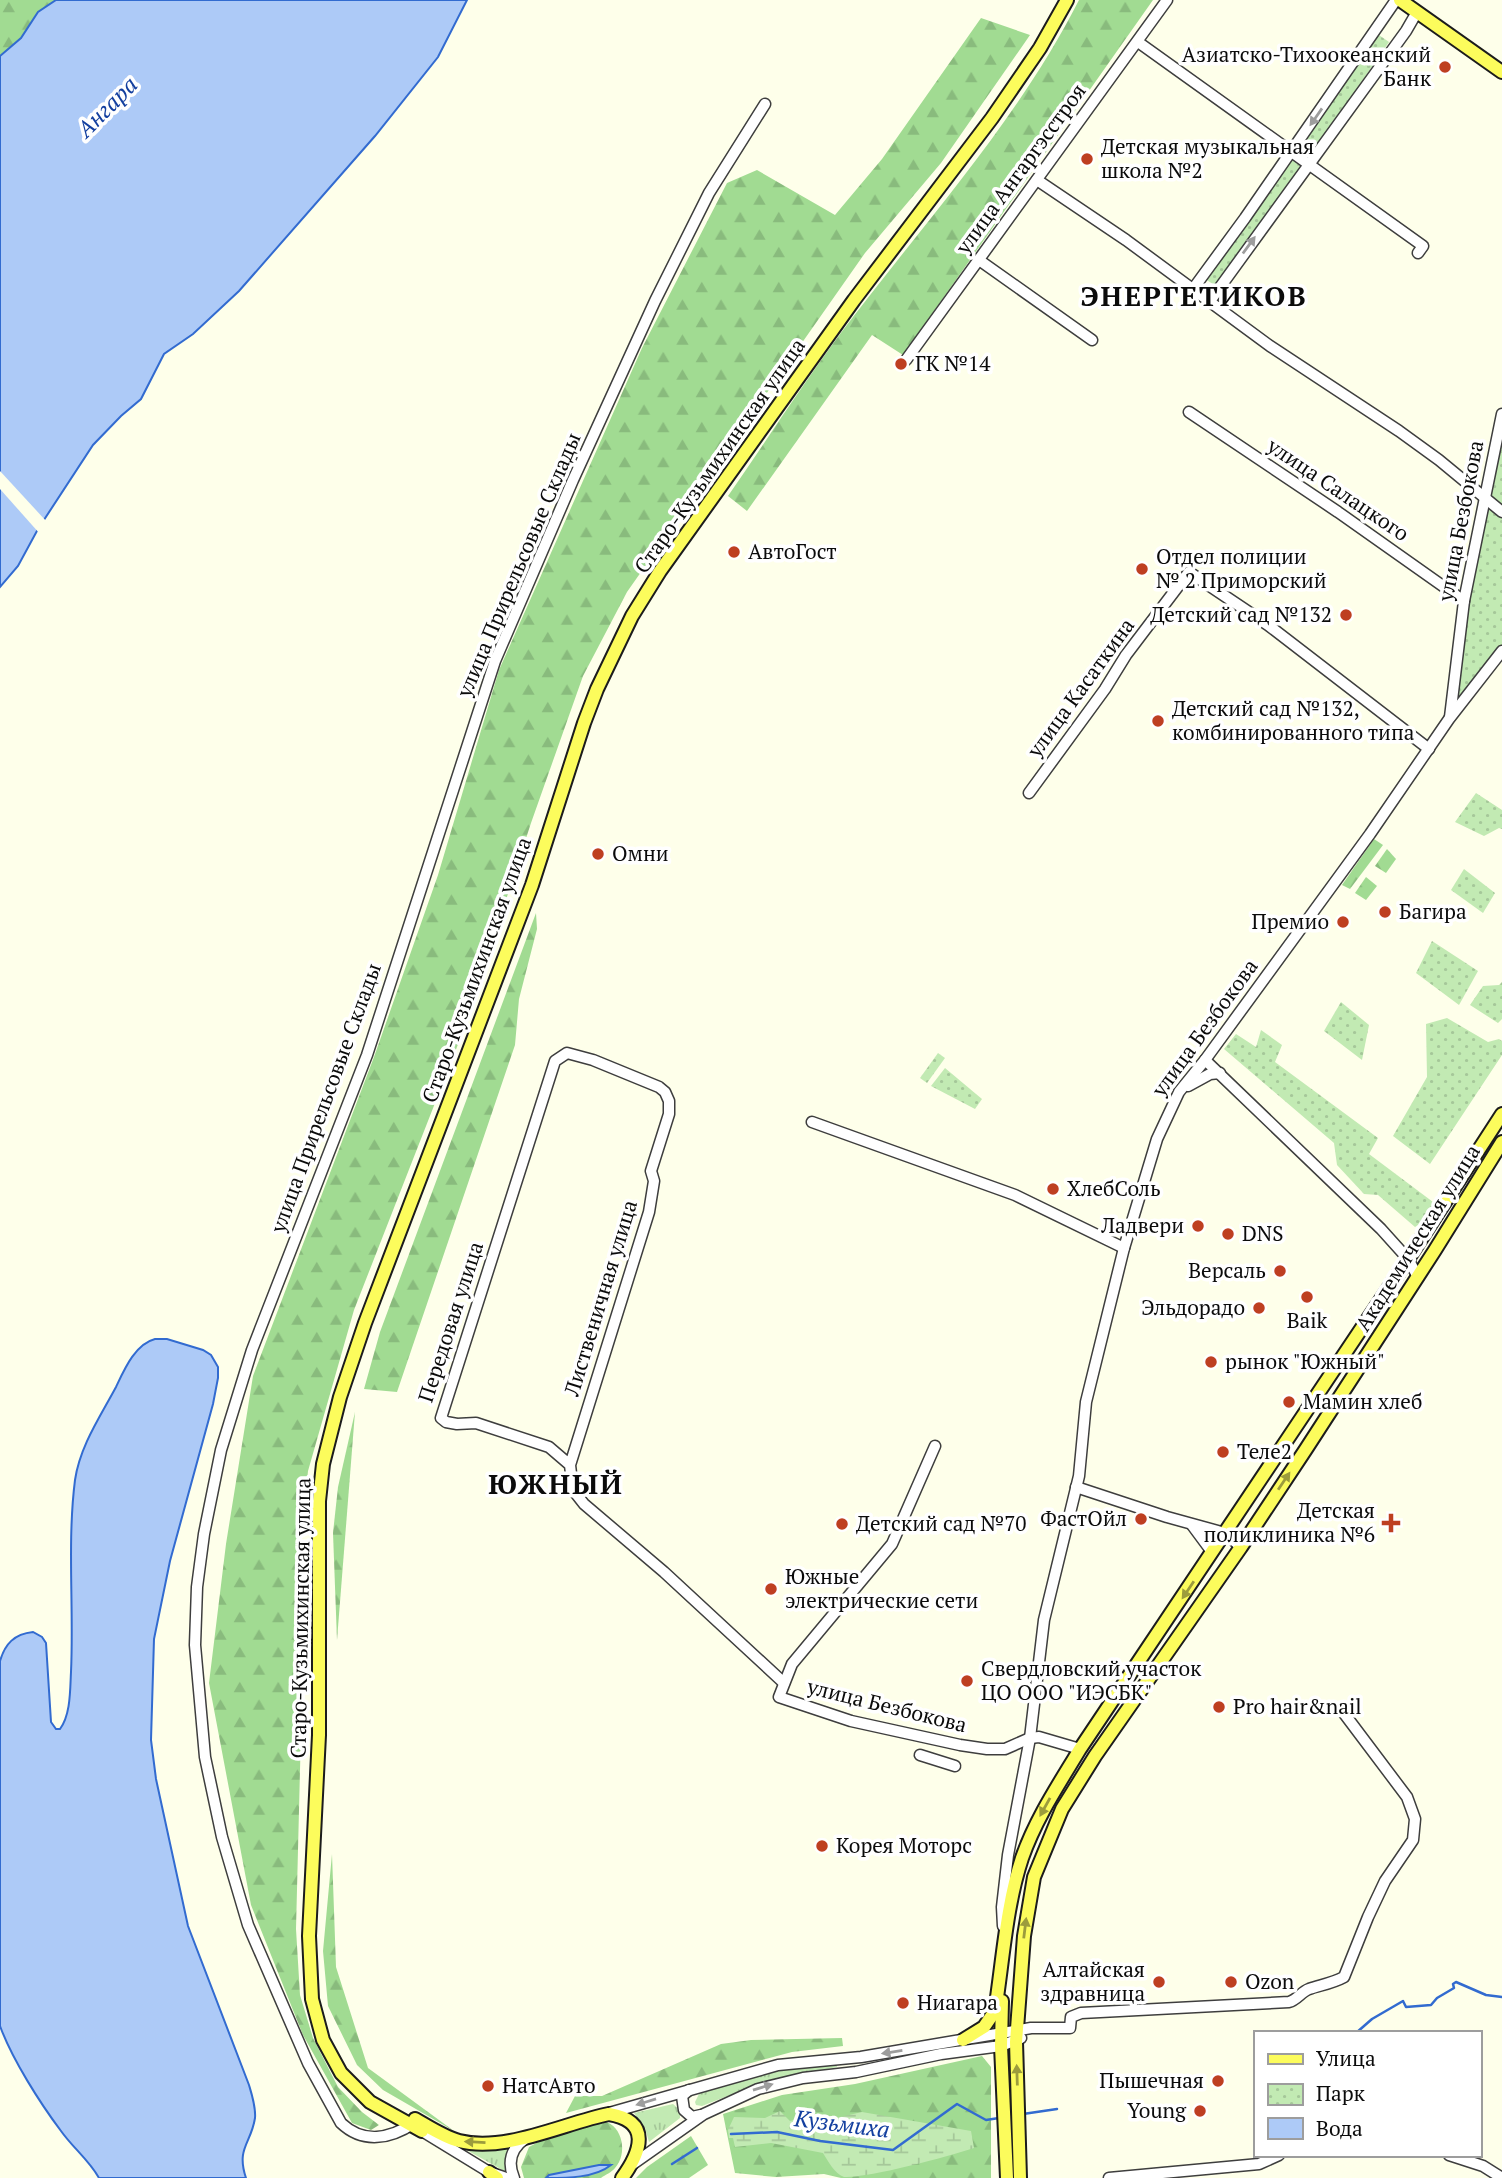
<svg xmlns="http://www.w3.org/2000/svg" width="1502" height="2178" font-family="'PT Serif',serif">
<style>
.grass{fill:url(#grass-tufts)}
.forest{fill:url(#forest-firs)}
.wetland{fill:url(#wetland-marsh)}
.park{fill:url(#park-dots)}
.water{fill:#adcaf7;stroke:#326bd0;stroke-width:2}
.pier{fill:#feffea}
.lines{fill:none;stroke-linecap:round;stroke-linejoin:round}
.stream{stroke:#326bd0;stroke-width:2.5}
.minor-casing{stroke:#3e3e3e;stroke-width:13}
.major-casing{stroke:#1c1c1c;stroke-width:16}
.minor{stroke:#fff;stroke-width:10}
.major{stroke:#fcfc5c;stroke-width:12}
.oneway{fill:#9d9d9d}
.oneway2{fill:#9c9c3c}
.poi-dot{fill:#be3f21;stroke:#fff;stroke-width:2.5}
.labels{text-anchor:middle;stroke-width:7;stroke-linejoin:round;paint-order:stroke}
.poi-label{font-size:21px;fill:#0b0b0b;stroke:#fff;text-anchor:start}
.street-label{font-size:21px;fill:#0b0b0b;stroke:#fff}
.water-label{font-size:23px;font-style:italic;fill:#133f9f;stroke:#fff}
.district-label{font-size:28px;font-weight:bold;letter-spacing:2px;fill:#0b0b0b;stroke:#fff}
</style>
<defs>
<pattern id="grass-tufts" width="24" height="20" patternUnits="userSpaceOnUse" patternTransform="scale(1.75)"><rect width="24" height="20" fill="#c2eab3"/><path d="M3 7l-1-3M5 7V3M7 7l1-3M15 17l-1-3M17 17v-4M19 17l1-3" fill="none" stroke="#a5c799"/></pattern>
<pattern id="forest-firs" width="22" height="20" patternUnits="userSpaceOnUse" patternTransform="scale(1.75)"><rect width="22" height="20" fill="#a1db92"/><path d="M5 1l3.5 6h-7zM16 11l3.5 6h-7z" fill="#89bb7d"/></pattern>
<pattern id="wetland-marsh" width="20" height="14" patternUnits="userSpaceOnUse" patternTransform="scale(1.75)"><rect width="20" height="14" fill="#c2eab3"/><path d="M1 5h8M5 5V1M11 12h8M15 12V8" fill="none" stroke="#a5c799"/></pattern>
<pattern id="park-dots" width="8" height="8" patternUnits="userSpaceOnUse" patternTransform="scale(1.75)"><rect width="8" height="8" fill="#c2eab3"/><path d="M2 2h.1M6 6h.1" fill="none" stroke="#a5c799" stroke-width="1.8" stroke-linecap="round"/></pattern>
</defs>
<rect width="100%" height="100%" fill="#feffea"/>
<g class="grass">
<path d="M836 2061 837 2067 763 2082 702 2106 696 2105 695 2102 699 2094C743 2077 789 2068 836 2061Z"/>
<path d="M673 2104 680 2110V2118L649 2142 645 2128 634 2113Z"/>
<path d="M512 2144 506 2157V2172L463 2148V2146Z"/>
</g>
<g class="forest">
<path d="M0 0H56L33 19 21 38 0 56Z"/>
<path d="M1079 0H1153L903 355 872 335 747 511 728 496C769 437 809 374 853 317 932 214 1020 116 1079 0Z"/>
<path d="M981 18 1030 35 941 163 865 253 627 592 583 676 531 823 464 1029 354 1310 308 1471 301 1539 303 1652 296 1929 300 1995 313 2038 338 2087 362 2112 379 2125 371 2130 352 2123 303 2035 251 1905 209 1683 226 1544 253 1376 374 1057 438 875 499 670 642 348 727 183 757 170 835 215 882 159Z"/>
<path d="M1374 839 1383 845 1350 889 1342 885Z"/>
<path d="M1387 849 1396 859 1386 873 1375 866Z"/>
<path d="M1366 877 1377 886 1366 900 1355 893Z"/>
<path d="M536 913 537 929 519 999 515 1045 397 1392 364 1389 380 1332Z"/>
<path d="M355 1412 337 1640 333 1533 338 1487Z"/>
<path d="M332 1854 336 1967 368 2068 454 2131 383 2090 357 2065 328 2006 323 1951Z"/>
<path d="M842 2038 843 2046 792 2052 566 2113 575 2096H602L721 2044 751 2040Z"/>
<path d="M982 2056 991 2067V2178H841L824 2174 776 2177 735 2173 723 2114 782 2095 855 2084Z"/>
<path d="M604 2121C623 2126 628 2154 615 2168 612 2172 605 2175 601 2178H524L521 2167 529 2147 542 2140Z"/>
<path d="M691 2136 708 2165 689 2178H636L647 2167Z"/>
</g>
<path class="wetland" d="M780 2111 790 2121 818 2113 836 2118 862 2112 971 2131 974 2148C946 2157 869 2178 844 2177 834 2173 828 2161 823 2153L771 2143 735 2147 733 2138H729L728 2130 734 2117 765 2118Z"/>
<g class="park">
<path d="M1376 33 1389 42 1316 148 1303 139Z"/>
<path d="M1288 157 1301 166 1217 287 1204 278Z"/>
<path d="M1502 408V651L1449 719 1485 498Z"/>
<path d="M1476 793 1502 810V829L1499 828 1484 836 1455 822Z"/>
<path d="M1464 869 1495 893 1483 913 1451 890Z"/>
<path d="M1432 941 1478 971 1459 1005 1416 973Z"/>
<path d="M1502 982V1019L1498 1023 1470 1005 1483 986 1499 985Z"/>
<path d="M1341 1002 1369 1025 1362 1060 1324 1031Z"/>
<path d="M1447 1018 1488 1042 1499 1039 1502 1041V1055L1430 1164 1393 1136 1427 1077 1426 1024Z"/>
<path d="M1261 1030 1282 1045 1275 1062 1378 1138 1369 1154 1433 1202V1215L1415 1227 1378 1195 1364 1194 1337 1165 1334 1143 1224 1049 1236 1034 1256 1047Z"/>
<path d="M938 1053 945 1058 927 1083 920 1078Z"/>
<path d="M945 1068 982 1099 975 1109 931 1086Z"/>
</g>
<g class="water">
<path d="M56 0H467L438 57 375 136 239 291 193 334 164 354 141 399 121 416 93 445 38 529 18 566 0 587V56L21 38 38 12Z"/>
<path d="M155 1339H167L203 1350 211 1355 218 1367V1378L213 1404 170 1561 154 1639 151 1740 156 1779 188 1926 249 2085C252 2095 256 2107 255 2118 251 2144 236 2148 246 2178H99C89 2160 73 2148 61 2131 40 2103 12 2059 0 2026V1661C5 1644 14 1634 33 1632L42 1637 46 1643 51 1722 56 1729H60C71 1714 70 1689 71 1672 74 1608 67 1543 75 1480 80 1446 100 1417 116 1387 124 1370 135 1344 155 1339Z"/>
<path d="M599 2165H611C595 2178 567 2178 546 2178L549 2175Z"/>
</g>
<path class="pier" d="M0 471 47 522 40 534 0 489Z"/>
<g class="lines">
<g class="stream">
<path d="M1356 2033 1372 2019 1403 2001 1406 2007 1431 2005 1437 1998 1454 1988 1453 1984 1456 1982 1486 1995 1502 1997"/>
<path d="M1023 2114 1057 2109"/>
<path d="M731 2134 777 2132 820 2141 893 2150 957 2104 986 2120 999 2118"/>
<path d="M672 2164 697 2148"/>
</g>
<defs>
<g id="minor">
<path d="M1138 42 1423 246 1418 253"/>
<path d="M1037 180 1126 240 1270 346 1399 431 1439 460 1502 512"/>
<path d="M979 260 1092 340"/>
<path d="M1193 289 1245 218 1396 0"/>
<path d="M1210 301 1406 31 1417 12"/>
<path d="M906 360 1167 0"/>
<path d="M1189 412 1338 512 1464 601"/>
<path d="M1450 717 1464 601 1502 414"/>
<path d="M1029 793 1105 689 1126 655 1189 572 1268 625 1429 749"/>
<path d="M1205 1060 1381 1229 1408 1259 1418 1277"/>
<path d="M1188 1086 1210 1074 1220 1073"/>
<path d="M812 1122 1015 1195 1124 1248"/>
<path d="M935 1446 892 1544 792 1664 779 1697 851 1721 960 1745 987 1749H1005L1030 1738 1039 1737 1080 1749"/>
<path d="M570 1465 649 1212 654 1181 651 1171 669 1114V1101L665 1092 659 1087 593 1060 567 1053 555 1061 441 1418 446 1422 457 1424 476 1423 549 1447 570 1465 573 1490 584 1504 664 1572 784 1683"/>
<path d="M1076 1487 1167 1517 1225 1533 1241 1547"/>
<path d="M1192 1525 1212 1552"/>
<path d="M920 1755 955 1766"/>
<path d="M1003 1926 1002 1907 1008 1855 1030 1738 1044 1620 1079 1476 1086 1402 1124 1248 1157 1139 1179 1092 1205 1060 1370 834 1449 719 1502 651"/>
<path d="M689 2090 682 2096 684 2110 692 2117 701 2115"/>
<path d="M609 2113 778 2065 861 2057 1031 2028H1070L1071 2017 1081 2013 1289 2002C1297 2000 1301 1992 1309 1989 1321 1985 1333 1983 1344 1977L1368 1917 1385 1881 1413 1840 1415 1819 1407 1797 1343 1712"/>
<path d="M414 2123C390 2139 363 2144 341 2123L308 2063 248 1925 222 1837 205 1757 195 1645 197 1587 204 1534 221 1450 252 1350 367 1055 495 661 573 480 655 301 709 193 765 104"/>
<path d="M422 2131 489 2172 506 2178"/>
<path d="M1449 2155 1483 2166 1502 2178"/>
<path d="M633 2164 704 2114 758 2089 803 2078 856 2072 941 2054 1001 2046 1021 2038"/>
<path d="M514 2178C507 2162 511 2148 526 2138"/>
<path d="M1109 2178 1259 2164 1279 2155"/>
</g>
<g id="major">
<path d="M1400 0 1502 72"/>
<path d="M1002 2001 1001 2046 1007 2178"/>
<path d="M963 2040 984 2027 995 2011C1003 1960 1006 1906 1022 1858 1036 1818 1059 1784 1080 1749L1408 1259 1502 1114"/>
<path d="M415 2119C429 2127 444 2137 459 2141 505 2153 564 2123 609 2114 652 2121 641 2152 622 2178"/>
<path d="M422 2131 370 2102 341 2073 323 2040 312 1999 309 1936 319 1735V1501L323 1464 340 1397 365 1323 532 885 584 723 597 689 632 616 660 571 854 300 992 118 1040 48 1067 0"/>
<path d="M489 2172 497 2178"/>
<path d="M1020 2178 1016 2042 1024 1936 1034 1877 1062 1809 1095 1756 1241 1547 1306 1449 1435 1250 1502 1142"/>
</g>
</defs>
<use href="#minor" class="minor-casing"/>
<use href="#major" class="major-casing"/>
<use href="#minor" class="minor"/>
<use href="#major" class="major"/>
</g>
<defs><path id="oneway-solid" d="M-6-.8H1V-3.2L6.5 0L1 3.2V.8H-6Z" transform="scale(1.75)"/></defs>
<g class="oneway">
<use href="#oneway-solid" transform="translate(1316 117) rotate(125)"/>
<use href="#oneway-solid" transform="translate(1249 245) rotate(-54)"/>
<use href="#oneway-solid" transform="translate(892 2052) rotate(171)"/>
<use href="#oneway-solid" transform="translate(763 2087) rotate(-17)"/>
<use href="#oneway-solid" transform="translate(646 2102) rotate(163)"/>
</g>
<g class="oneway2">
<use href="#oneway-solid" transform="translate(1284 1481) rotate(-56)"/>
<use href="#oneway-solid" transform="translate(1188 1590) rotate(124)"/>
<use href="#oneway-solid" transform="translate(1045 1807) rotate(119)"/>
<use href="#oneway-solid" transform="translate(1025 1928) rotate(-83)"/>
<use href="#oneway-solid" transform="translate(1017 2075) rotate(-92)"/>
<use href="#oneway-solid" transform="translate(475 2142) rotate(-177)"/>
</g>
<g class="poi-dot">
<circle cx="1445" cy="67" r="7"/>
<circle cx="1087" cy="159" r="7"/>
<circle cx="901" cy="364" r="7"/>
<circle cx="734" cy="552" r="7"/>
<circle cx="1142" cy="569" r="7"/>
<circle cx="1346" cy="615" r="7"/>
<circle cx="1158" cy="721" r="7"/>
<circle cx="598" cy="854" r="7"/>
<circle cx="1385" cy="912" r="7"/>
<circle cx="1343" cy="922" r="7"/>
<circle cx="1053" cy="1189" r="7"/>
<circle cx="1198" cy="1226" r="7"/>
<circle cx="1228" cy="1234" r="7"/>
<circle cx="1280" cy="1271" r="7"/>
<circle cx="1307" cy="1297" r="7"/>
<circle cx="1259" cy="1308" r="7"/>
<circle cx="1211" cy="1362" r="7"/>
<circle cx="1289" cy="1402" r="7"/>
<circle cx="1223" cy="1452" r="7"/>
<circle cx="1141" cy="1519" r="7"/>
<path d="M1387.5 1512.5h7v7h7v7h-7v7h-7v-7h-7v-7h7z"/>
<circle cx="842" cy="1524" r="7"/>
<circle cx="771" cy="1589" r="7"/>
<circle cx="967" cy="1681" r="7"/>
<circle cx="1219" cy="1707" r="7"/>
<circle cx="822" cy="1846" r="7"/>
<circle cx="1159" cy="1982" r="7"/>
<circle cx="1231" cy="1982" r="7"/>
<circle cx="903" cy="2003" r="7"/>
<circle cx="1218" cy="2081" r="7"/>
<circle cx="488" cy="2086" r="7"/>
<circle cx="1200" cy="2111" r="7"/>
</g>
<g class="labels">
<g class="poi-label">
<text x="1431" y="62" text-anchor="end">Азиатско-Тихоокеанский<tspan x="1431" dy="24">Банк</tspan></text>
<text x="1101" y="154">Детская музыкальная<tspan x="1101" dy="24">школа №2</tspan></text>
<text x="915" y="371">ГК №14</text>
<text x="748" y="559">АвтоГост</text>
<text x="1156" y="564">Отдел полиции<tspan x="1156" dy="24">№ 2 Приморский</tspan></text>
<text x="1332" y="622" text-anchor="end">Детский сад №132</text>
<text x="1172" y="716">Детский сад №132,<tspan x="1172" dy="24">комбинированного типа</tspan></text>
<text x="612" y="861">Омни</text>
<text x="1399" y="919">Багира</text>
<text x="1329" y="929" text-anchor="end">Премио</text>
<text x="1067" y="1196">ХлебСоль</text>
<text x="1184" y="1233" text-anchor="end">Ладвери</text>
<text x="1242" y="1241">DNS</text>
<text x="1266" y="1278" text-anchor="end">Версаль</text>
<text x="1245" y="1315" text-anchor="end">Эльдорадо</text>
<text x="1307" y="1328" text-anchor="middle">Baik</text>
<text x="1225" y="1369">рынок "Южный"</text>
<text x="1303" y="1409">Мамин хлеб</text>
<text x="1237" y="1459">Теле2</text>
<text x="1375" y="1518" text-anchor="end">Детская<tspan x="1375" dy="24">поликлиника №6</tspan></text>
<text x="1127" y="1526" text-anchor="end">ФастОйл</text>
<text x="856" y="1531">Детский сад №70</text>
<text x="785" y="1584">Южные<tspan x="785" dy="24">электрические сети</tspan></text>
<text x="981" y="1676">Свердловский участок<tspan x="981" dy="24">ЦО ООО "ИЭСБК"</tspan></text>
<text x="1233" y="1714">Pro hair&amp;nail</text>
<text x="836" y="1853">Корея Моторс</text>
<text x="1145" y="1977" text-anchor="end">Алтайская<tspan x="1145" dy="24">здравница</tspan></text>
<text x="1245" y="1989">Ozon</text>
<text x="917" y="2010">Ниагара</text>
<text x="1204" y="2088" text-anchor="end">Пышечная</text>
<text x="502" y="2093">НатсАвто</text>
<text x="1186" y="2118" text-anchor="end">Young</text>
</g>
<g class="street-label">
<text transform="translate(1021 169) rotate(-54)" y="7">улица Ангаргэсстроя</text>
<text transform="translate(720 456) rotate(-55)" y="7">Старо-Кузьмихинская улица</text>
<text transform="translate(1338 490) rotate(34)" y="7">улица Салацкого</text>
<text transform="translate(1461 521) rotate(-79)" y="7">улица Безбокова</text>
<text transform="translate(519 565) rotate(-67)" y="7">улица Прирельсовые Склады</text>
<text transform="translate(1081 688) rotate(-54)" y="7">улица Касаткина</text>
<text transform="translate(477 970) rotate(-70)" y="7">Старо-Кузьмихинская улица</text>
<text transform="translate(1205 1028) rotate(-54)" y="7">улица Безбокова</text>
<text transform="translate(326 1098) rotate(-70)" y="7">улица Прирельсовые Склады</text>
<text transform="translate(1418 1238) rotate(-58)" y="7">Академическая улица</text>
<text transform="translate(601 1298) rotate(-73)" y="7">Лиственичная улица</text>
<text transform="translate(451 1322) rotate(-72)" y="7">Передовая улица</text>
<text transform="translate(301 1618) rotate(-89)" y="7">Старо-Кузьмихинская улица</text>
<text transform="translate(887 1706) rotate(14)" y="7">улица Безбокова</text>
</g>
<g class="water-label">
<text transform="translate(107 107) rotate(-45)" y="8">Ангара</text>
<text transform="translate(842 2124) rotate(7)" y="8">Кузьмиха</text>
</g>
<g class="district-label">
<text x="1194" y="306">ЭНЕРГЕТИКОВ</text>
<text x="556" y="1494">ЮЖНЫЙ</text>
</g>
</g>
<rect x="1254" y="2031" width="228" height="126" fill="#ffffff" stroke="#9d9d9d" stroke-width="2"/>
<rect x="1268" y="2054" width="35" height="10" fill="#fcfc5c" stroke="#9d9d9d" stroke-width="2"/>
<text x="1316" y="2066" font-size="21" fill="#0b0b0b">Улица</text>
<rect x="1268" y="2084" width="35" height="21" fill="url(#park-dots)" stroke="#9d9d9d" stroke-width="2"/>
<text x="1316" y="2101" font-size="21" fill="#0b0b0b">Парк</text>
<rect x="1268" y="2118" width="35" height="21" fill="#adcaf7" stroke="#9d9d9d" stroke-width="2"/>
<text x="1316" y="2136" font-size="21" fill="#0b0b0b">Вода</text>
</svg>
